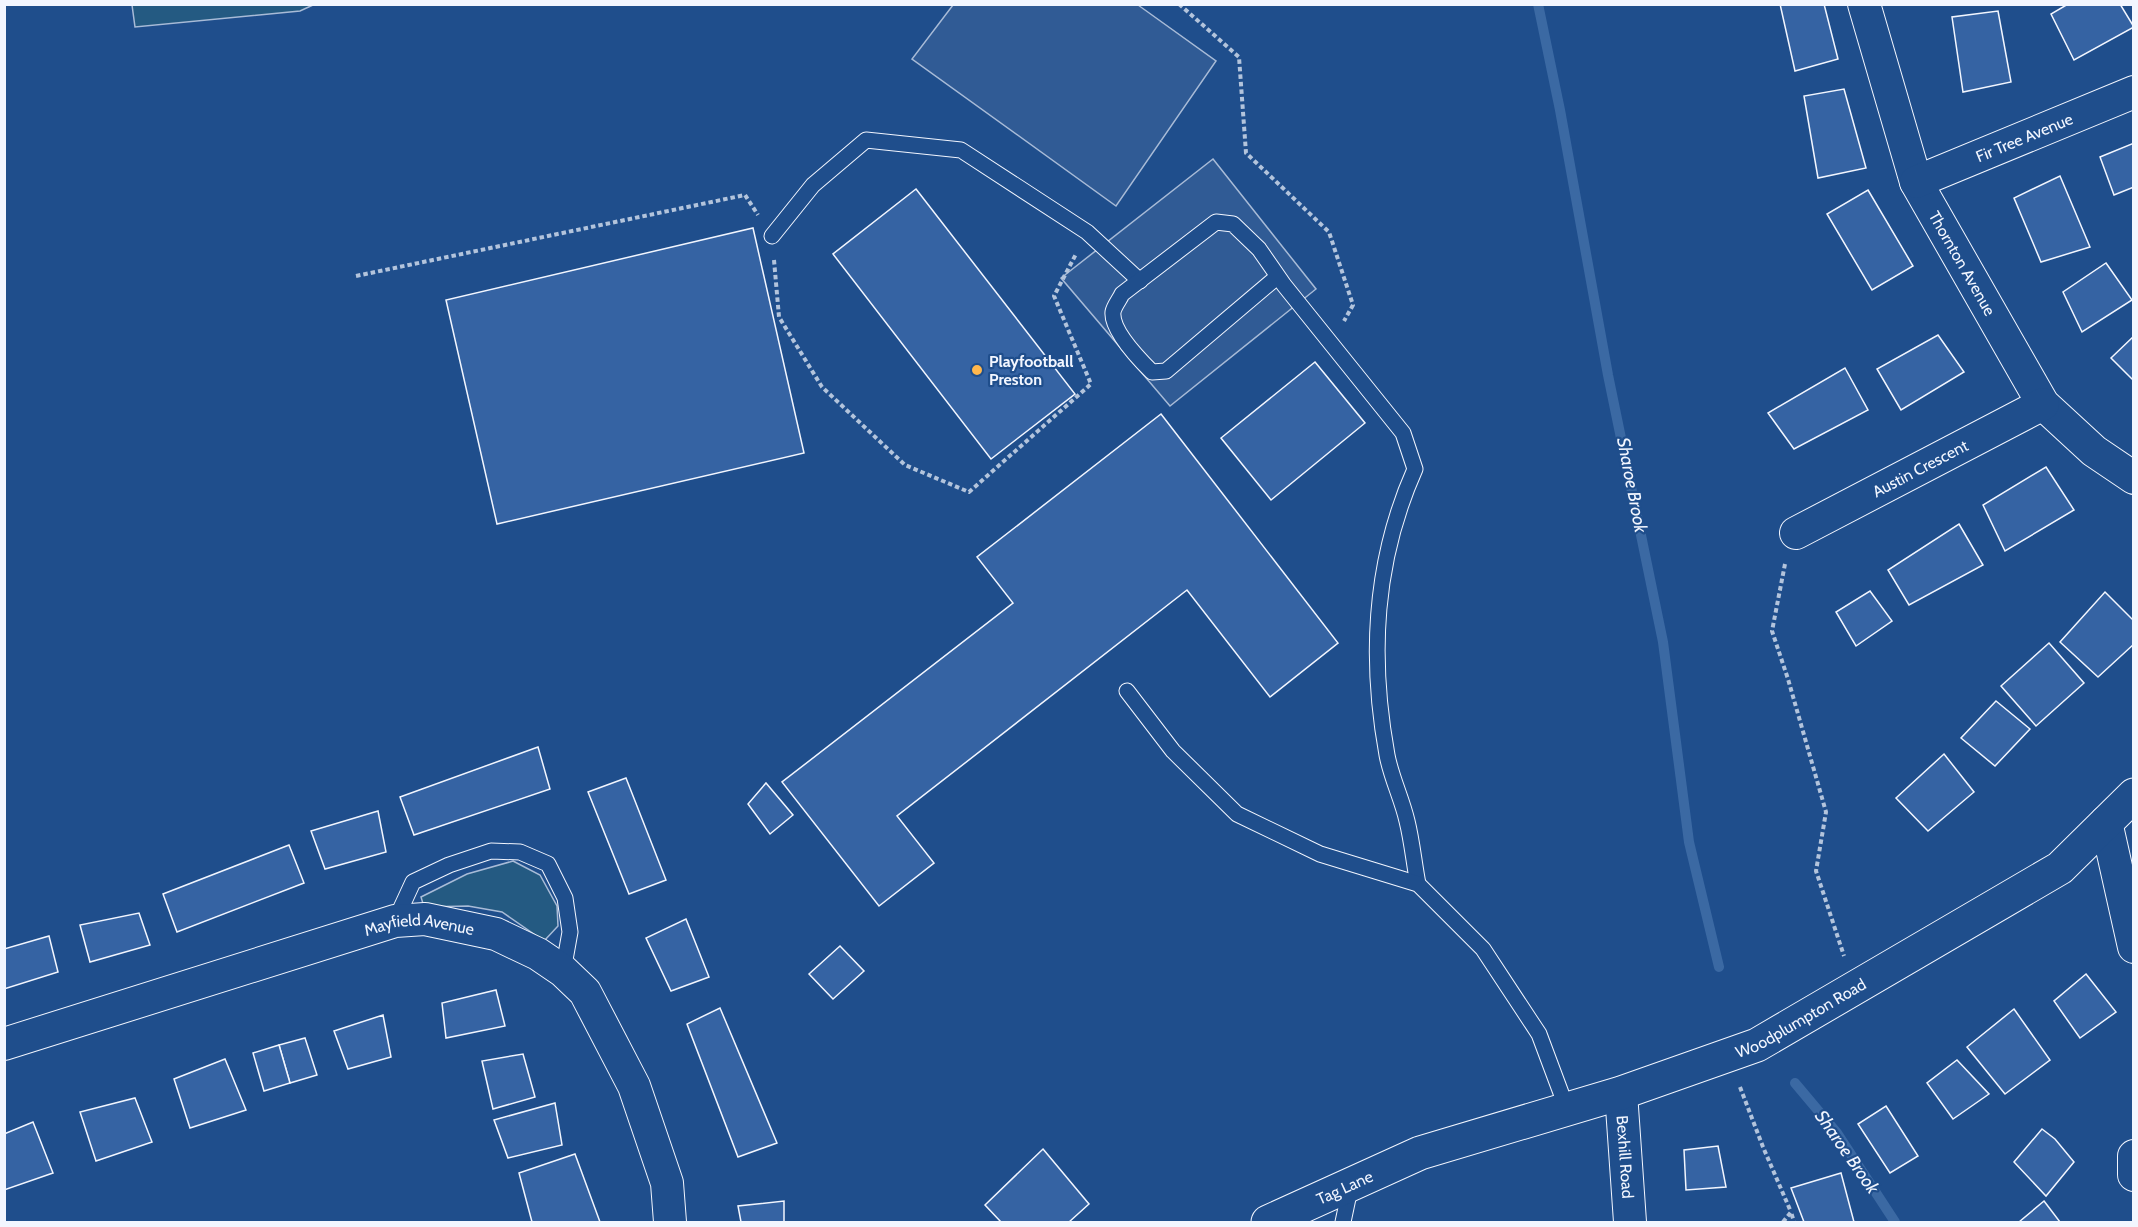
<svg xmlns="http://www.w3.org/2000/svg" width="2138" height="1227" font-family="Cabin,sans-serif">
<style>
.green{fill:#245a82;stroke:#a8bbd7;stroke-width:1.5}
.parking{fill:#305b95;stroke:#a8bbd7;stroke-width:1.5}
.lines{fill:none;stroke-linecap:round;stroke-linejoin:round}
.stream{stroke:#3b69a3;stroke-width:10}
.building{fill:#3563a3;stroke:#f2f6ff;stroke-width:1.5}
.service-casing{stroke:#f2f6ff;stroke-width:17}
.minor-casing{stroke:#f2f6ff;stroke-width:34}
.secondary-casing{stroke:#f2f6ff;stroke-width:35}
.path{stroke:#b3c4dc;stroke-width:4;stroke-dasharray:4.5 3;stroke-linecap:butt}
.service{stroke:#1f4e8c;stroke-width:15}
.minor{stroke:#1f4e8c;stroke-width:32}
.secondary{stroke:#1f4e8c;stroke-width:33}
.poi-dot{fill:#ffb74d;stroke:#1f4e8c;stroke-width:2}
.labels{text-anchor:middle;stroke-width:4.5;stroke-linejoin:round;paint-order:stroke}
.street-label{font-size:16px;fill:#f2f6ff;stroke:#1f4e8c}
.poi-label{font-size:16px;font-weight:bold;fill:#f2f6ff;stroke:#1f4e8c;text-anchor:start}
.water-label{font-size:18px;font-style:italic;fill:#f2f6ff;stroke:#1f4e8c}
</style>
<rect width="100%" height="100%" fill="#1f4e8c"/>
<g class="green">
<path d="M132 5V4L313 5 300 11 135 27Z"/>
<path d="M513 861 540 875 557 906 558 926 544 941 502 912 468 906 424 907 421 897 467 874Z"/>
</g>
<g class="parking">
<path d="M1138 5 1216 61 1116 206 912 59 953 5Z"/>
<path d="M1213 159 1316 289 1170 406 1061 278Z"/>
</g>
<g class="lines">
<g class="stream">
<path d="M1538 4 1560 110 1608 375 1663 642 1689 842 1719 967"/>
<path d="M1795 1083 1837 1133 1895 1222"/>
</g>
</g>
<g class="building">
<path d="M1780 4H1824L1838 59 1795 71Z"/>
<path d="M2068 4H2120L2134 27 2074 60 2051 14Z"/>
<path d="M1998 11 2011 82 1963 92 1952 17Z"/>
<path d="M1844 89 1866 168 1818 178 1804 96Z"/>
<path d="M2134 143V187L2114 195 2100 157Z"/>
<path d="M2060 176 2090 247 2041 262 2014 198Z"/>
<path d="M916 189 1075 394 991 459 833 254Z"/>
<path d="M1868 190 1913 266 1872 290 1827 214Z"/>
<path d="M753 228 804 453 497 524 446 300Z"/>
<path d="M2106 263 2132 300 2082 332 2063 292Z"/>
<path d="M1938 335 1964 372 1901 410 1877 369Z"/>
<path d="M2134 336V381L2111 358Z"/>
<path d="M1315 362 1365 423 1271 500 1221 438Z"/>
<path d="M1845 368 1868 410 1794 449 1768 413Z"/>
<path d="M1161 414 1338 643 1270 697 1187 590 897 816 934 863 879 906 782 782 1013 603 977 557Z"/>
<path d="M2046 467 2074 510 2005 551 1983 505Z"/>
<path d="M1959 524 1983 565 1909 605 1888 570Z"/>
<path d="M1870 591 1892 621 1856 646 1836 612Z"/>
<path d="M2105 592 2134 621V644L2098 677 2060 642Z"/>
<path d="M2049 643 2084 683 2036 726 2001 686Z"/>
<path d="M1996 701 2030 729 1995 766 1961 738Z"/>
<path d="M538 747 550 789 414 835 400 797Z"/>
<path d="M1944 754 1974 792 1928 831 1896 798Z"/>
<path d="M626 778 666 880 629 894 588 792Z"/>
<path d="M766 783 793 815 770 834 748 804Z"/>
<path d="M378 811 386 852 325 869 311 831Z"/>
<path d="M289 845 304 883 177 932 163 894Z"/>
<path d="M139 913 150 945 90 962 80 925Z"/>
<path d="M686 919 709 977 671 991 646 938Z"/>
<path d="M49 936 58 972 4 989V949Z"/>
<path d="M840 946 864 971 833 999 809 974Z"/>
<path d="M2086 974 2116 1012 2080 1038 2054 1001Z"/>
<path d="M496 990 505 1026 446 1038 442 1003Z"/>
<path d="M720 1008 777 1143 738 1157 687 1024Z"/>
<path d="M2014 1009 2050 1060 2005 1094 1967 1047Z"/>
<path d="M383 1015 391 1057 348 1069 334 1031Z"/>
<path d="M305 1038 317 1075 290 1083 279 1045Z"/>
<path d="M279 1045 290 1083 264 1091 253 1053Z"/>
<path d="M523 1054 535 1097 493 1109 482 1061Z"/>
<path d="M225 1059 246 1110 190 1128 174 1079Z"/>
<path d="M1957 1060 1989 1094 1953 1119 1927 1083Z"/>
<path d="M135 1098 152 1142 96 1161 80 1112Z"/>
<path d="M555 1103 562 1145 508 1158 494 1120Z"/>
<path d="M1886 1106 1918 1156 1890 1173 1858 1124Z"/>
<path d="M33 1122 53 1173 4 1190V1134Z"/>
<path d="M2042 1129 2055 1139 2074 1162 2046 1196 2014 1162Z"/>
<path d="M1718 1146 1726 1187 1686 1190 1684 1150Z"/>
<path d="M1043 1149 1089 1204 1069 1222H1001L985 1205Z"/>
<path d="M575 1154 600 1222H532L519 1173Z"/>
<path d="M1841 1173 1854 1222H1804L1791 1188Z"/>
<path d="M784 1201V1222H741L738 1206Z"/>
<path d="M2044 1201 2060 1222H2019Z"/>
</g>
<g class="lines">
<defs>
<g id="service">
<path d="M772 236 813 185 866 140 961 150 1087 232 1140 281"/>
<path d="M1277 277 1166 371 1152 372C1140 360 1111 330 1113 312 1114 306 1120 299 1122 294L1216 222 1233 224 1259 249 1284 285 1403 433 1415 469C1374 561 1369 656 1387 755 1391 777 1402 799 1407 821 1412 841 1414 863 1418 884"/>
<path d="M1127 691 1173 751 1237 814 1320 854 1418 884 1483 949 1539 1034 1567 1109"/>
<path d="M395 921 413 882 449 865 491 851 520 852 548 864 565 898 570 932 563 971"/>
<path d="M1343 1222 1351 1184"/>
</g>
<g id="minor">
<path id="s1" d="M1864 4 1916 182 2043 404 2094 451 2134 478"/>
<path id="s2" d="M1916 182 2134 92"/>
<path id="s3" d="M1796 533 2043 404"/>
<path d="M2106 822 2134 947"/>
<path id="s4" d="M4 1044 395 921 425 919 496 934 538 954 563 971 585 992 634 1086 667 1183 670 1222"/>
<path id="s5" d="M1621 1093 1630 1222"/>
<path d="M2134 1156V1175"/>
</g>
<g id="secondary">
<path id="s6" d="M1268 1222 1420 1153 1621 1093 1757 1045 2060 868 2134 795"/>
</g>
</defs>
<use href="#service" class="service-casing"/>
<use href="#minor" class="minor-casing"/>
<use href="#secondary" class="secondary-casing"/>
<g class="path">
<path d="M1179 4 1239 57 1246 153 1329 232 1353 305 1344 321"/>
<path d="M774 260 779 317 822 387 905 465 969 492 1091 384 1054 296 1076 254"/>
<path d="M356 276 745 195 758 215"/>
<path d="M1785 564 1772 631 1788 679 1826 812 1816 871 1844 956"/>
<path d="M1740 1087 1763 1147 1791 1212"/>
<path d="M1783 1222 1791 1212 1794 1222"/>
</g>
<use href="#service" class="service"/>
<use href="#minor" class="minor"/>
<use href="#secondary" class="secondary"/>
</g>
<circle class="poi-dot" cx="977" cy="370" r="6"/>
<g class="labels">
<g class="street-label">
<text dy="6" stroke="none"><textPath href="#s2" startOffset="117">Fir Tree Avenue</textPath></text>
<text dy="6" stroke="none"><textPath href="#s1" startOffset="279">Thornton Avenue</textPath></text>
<text dy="6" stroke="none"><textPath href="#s3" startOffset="140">Austin Crescent</textPath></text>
<text dy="6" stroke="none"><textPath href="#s4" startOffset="434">Mayfield Avenue</textPath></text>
<text dy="6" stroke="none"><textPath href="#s6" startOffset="572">Woodplumpton Road</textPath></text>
<text dy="6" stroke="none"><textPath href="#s5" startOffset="64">Bexhill Road</textPath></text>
<text dy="6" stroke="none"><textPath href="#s6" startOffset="84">Tag Lane</textPath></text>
</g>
<g class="poi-label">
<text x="989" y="367">Playfootball<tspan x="989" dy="18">Preston</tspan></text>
</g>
<g class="water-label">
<text transform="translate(1632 485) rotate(79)" y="6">Sharoe Brook</text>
<text transform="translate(1847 1152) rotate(55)" y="6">Sharoe Brook</text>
</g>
</g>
<rect width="2138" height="1227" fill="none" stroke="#f2f6ff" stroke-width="12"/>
</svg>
